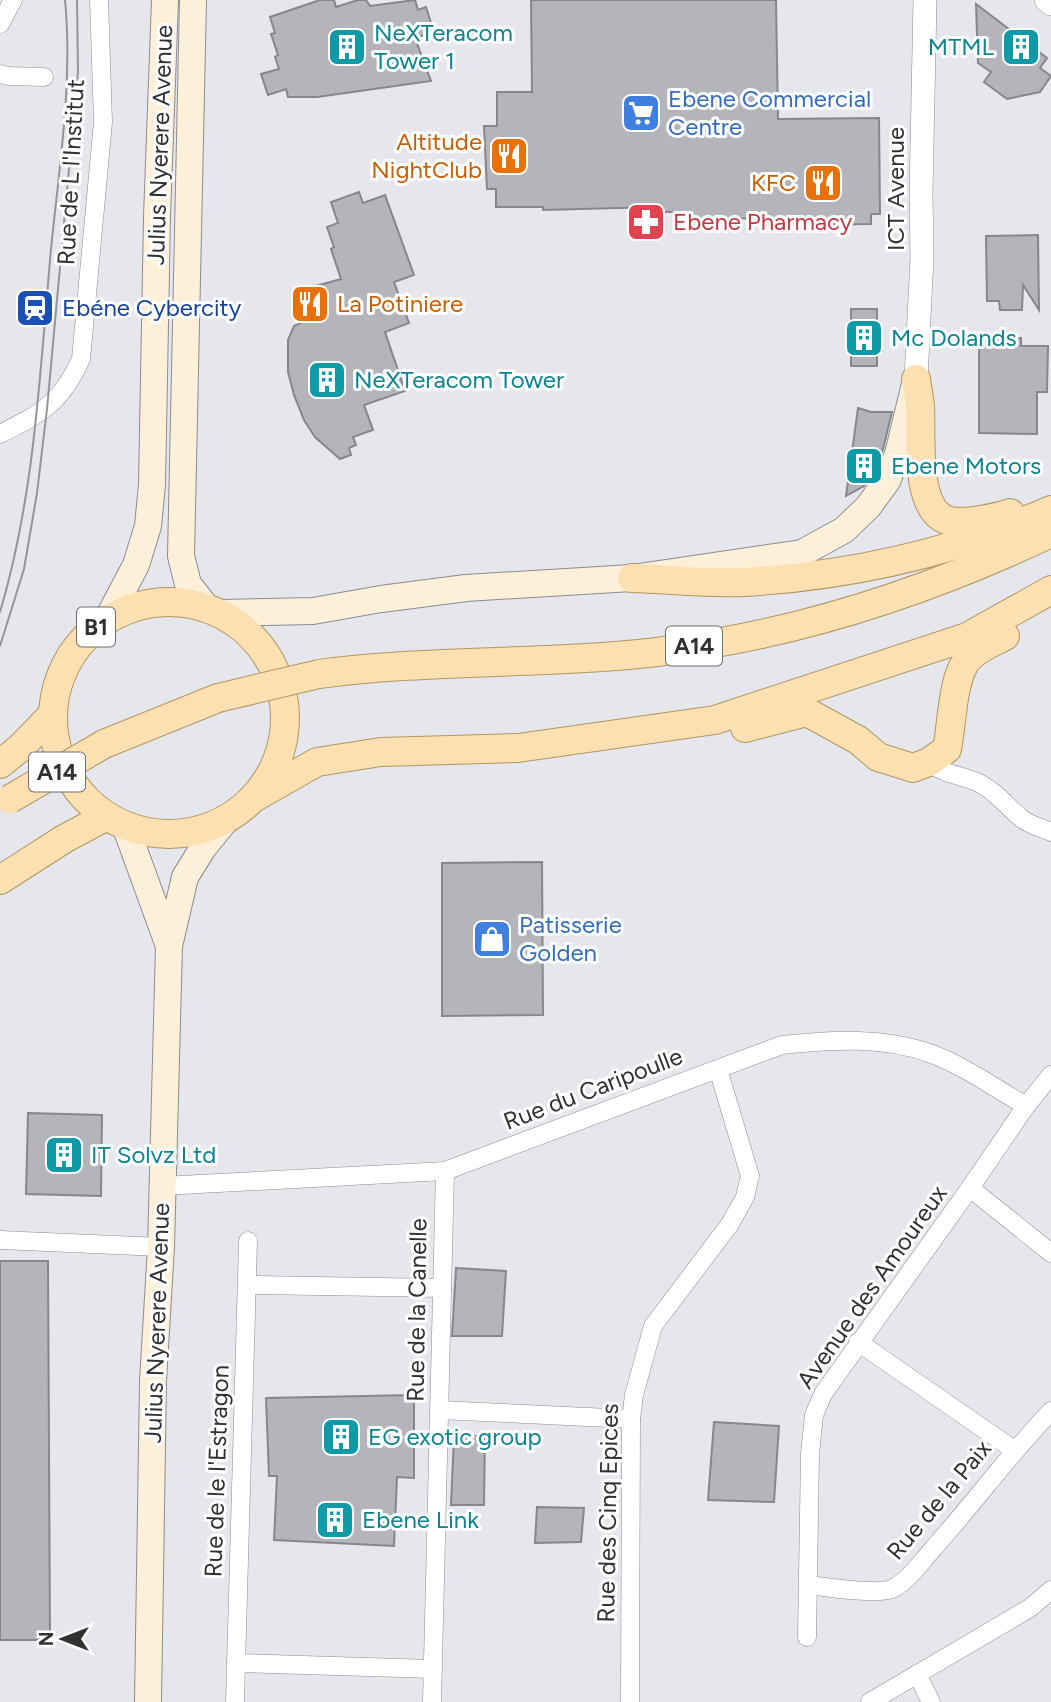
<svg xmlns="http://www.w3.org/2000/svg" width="1051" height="1702" font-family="Figtree,sans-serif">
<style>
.building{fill:#b4b5bb;stroke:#85878c;stroke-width:2}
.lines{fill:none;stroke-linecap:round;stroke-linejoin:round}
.minor-casing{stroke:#8a8c92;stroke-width:19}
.tertiary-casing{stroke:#8a8c92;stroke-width:24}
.secondary-casing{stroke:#8a8c92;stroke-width:28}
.primary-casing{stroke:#b39563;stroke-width:30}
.minor{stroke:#fff;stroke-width:18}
.tertiary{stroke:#fff;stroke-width:23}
.secondary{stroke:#feefd8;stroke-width:26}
.primary{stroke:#fce0b1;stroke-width:28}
.tram{stroke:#939599;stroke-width:2}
.primary-bridge-casing{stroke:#b39563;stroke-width:30;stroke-linecap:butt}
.primary-bridge{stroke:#fce0b1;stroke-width:28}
.labels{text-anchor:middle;stroke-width:6;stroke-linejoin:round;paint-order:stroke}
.shield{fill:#fff;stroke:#6e6f70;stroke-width:2}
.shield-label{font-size:23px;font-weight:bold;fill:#303133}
.culture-label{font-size:24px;fill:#0d838f;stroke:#fff;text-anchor:start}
.shop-label{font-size:24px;fill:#366cbe;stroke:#fff;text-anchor:start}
.food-label{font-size:24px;fill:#c56008;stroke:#fff;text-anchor:end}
.street-label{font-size:24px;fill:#303133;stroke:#fff}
.health-label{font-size:24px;fill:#be3a42;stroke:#fff;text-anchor:start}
.transit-label{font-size:24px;fill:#164399;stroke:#fff;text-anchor:start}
</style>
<rect width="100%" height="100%" fill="#e5e7ed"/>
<g class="building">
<path d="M320 0H334L336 7 358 0H366L370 6 415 0 418 10 426 7 434 32 415 38 431 81 317 97H288L286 89 268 95 261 74 279 69 275 57 278 55 271 34 275 33 270 17Z"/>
<path d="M531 0H776L778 119 879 118 880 214H871V224L790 225V218L685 219 676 212H657V207L543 210V207H496V189H487L484 126H497V92H532Z"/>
<path d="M976 4 1047 58 1040 68 1051 76 1040 92 1007 99 984 82 991 72 978 63Z"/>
<path d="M359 192 363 203 385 195 414 275 394 282 409 323 385 332 405 391 364 405 373 430 353 437 356 445 349 448 351 455 340 459 315 437 304 420 294 395 288 372V340L294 326 305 321 300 307 310 303 305 289 341 279 331 249 334 247 327 227 338 223 331 202Z"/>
<path d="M1038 235 1039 310 1023 285 1022 310H1000L999 301H987L986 236Z"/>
<rect x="851" y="309" width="26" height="57"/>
<path d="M979 338H1021V346H1048L1047 392H1037V434L979 433Z"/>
<path d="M858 408 871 412H892L883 449 873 473 864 486 846 496Z"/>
<path d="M542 862 543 1015 442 1016V863Z"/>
<path d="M28 1113 102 1115 101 1196 26 1194Z"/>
<path d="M0 1261H48L50 1640H0Z"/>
<path d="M456 1268 506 1271 502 1336H452Z"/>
<path d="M414 1395V1478L397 1477 394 1546 274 1540 277 1476H269L266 1398Z"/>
<path d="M714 1422 779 1426 774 1502 708 1500Z"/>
<path d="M454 1436H485L484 1505H451Z"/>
<path d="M537 1507 584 1508 581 1542 535 1543Z"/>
</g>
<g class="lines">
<defs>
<g id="minor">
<path d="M0 24 13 0"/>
<path d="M0 74 9 76 44 77"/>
<path d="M0 434C42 413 61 403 81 359L103 122 99 0"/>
<path d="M929 762C945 776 961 774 979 783 997 792 1006 806 1021 818 1029 825 1042 828 1051 832"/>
<path d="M162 1186 445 1171 782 1045C831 1040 884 1036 932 1054 964 1066 995 1088 1026 1106"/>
<path d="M970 1188 1051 1253"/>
<path d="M0 1240 161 1247"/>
<path d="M247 1285 442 1288"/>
<path d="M858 1342 1014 1450"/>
<path d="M439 1410 631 1419"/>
<path d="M809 1585C827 1587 879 1596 894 1588 910 1579 921 1562 932 1550 973 1504 1009 1455 1051 1411"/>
<path d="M807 1637 810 1454 814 1415 823 1394 970 1188 1026 1106 1051 1075"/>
<path d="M236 1663 433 1669"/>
<path d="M917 1674 931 1702"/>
<path d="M235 1702 248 1241"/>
<path d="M432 1702 445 1171"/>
<path d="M630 1702 631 1419 634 1395 653 1326 730 1224 745 1197 750 1176 718 1069"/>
<path d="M870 1702 1030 1608 1051 1590"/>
</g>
<g id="tertiary">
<path d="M1046 0 1051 4"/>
<path d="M916 379 922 257 921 193 925 0"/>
</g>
<g id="secondary">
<path d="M193 0 181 556 188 584 206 607"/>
<path d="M221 613 313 611 381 599 466 588 632 578 802 553 844 530 868 507 887 481 898 454 915 384"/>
<path d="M108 618 136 565 148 526 152 485 157 217 165 0"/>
<path d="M126 828 169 946"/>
<path d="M148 1702 153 1381 161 1247 169 946 185 877 203 848 225 821"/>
</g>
<g id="primary">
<path d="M916 379C917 388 919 397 920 406 922 434 913 513 950 521 966 524 995 518 1010 513"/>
<path d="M632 578C669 579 707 584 744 582 849 576 955 552 1051 510"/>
<circle cx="169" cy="718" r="116"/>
<path d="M319 674C431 659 545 665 657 652 794 635 927 592 1051 533"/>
<path d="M745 728 807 712 858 740 878 757 913 768 929 762 947 749C952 725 952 684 965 663 973 650 992 643 1005 636"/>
<path d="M104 744 218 698"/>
<path d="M0 764 20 748 52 715"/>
<path d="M257 796 317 762 381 752 518 748 715 720 967 637 1051 590"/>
<path d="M0 880 64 839 105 817"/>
</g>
</defs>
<use href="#minor" class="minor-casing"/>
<use href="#tertiary" class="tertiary-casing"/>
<use href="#secondary" class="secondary-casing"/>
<use href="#primary" class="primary-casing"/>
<use href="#minor" class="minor"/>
<use href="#tertiary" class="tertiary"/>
<use href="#secondary" class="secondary"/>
<use href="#primary" class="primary"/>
<g class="tram">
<path d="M0 612C35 495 40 370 51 249 59 169 73 81 65 0"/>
<path d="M0 646 24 569 37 493 47 409 78 71 77 0"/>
</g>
<defs>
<g id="primary-bridge">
<path d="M218 698 319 674"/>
<path d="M10 799 104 744"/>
</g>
</defs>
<use href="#primary-bridge" class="primary-bridge-casing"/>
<use href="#primary-bridge" class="primary-bridge"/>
</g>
<defs>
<symbol id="building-square" viewBox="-11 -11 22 22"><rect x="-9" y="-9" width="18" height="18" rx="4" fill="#0f9aa8" stroke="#fff"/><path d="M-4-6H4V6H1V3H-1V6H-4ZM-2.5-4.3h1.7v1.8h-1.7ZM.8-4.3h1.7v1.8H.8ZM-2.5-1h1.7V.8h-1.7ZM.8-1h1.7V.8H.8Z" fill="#fff"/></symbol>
<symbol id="supermarket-square" viewBox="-11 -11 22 22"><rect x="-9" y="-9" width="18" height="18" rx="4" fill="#3f7fe0" stroke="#fff"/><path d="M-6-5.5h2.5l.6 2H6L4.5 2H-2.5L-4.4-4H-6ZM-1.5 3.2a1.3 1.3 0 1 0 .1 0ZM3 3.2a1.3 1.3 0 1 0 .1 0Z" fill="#fff"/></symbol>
<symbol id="restaurant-square" viewBox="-11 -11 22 22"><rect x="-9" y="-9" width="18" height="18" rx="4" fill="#e8710a" stroke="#fff"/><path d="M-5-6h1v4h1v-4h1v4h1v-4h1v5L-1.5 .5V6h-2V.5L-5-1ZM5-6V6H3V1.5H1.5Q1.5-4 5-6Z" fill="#fff"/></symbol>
<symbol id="pharmacy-square" viewBox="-11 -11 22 22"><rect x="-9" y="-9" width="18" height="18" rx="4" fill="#e0444e" stroke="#fff"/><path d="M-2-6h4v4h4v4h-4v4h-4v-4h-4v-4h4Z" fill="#fff"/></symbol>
<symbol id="station-square" viewBox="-11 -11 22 22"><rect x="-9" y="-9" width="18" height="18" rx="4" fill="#1a4fb4" stroke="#fff"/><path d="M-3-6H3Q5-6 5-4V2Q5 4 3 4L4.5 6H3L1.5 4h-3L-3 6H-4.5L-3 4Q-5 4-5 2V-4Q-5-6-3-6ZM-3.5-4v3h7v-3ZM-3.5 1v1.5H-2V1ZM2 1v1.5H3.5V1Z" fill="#fff"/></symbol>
<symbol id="shop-square" viewBox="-11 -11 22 22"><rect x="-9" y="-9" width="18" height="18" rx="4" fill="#3f7fe0" stroke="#fff"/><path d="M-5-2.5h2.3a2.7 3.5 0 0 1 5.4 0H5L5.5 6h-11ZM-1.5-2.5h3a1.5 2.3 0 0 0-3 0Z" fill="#fff"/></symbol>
</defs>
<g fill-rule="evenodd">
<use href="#building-square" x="325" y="25" width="44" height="44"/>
<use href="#building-square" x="999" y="25" width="44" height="44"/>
<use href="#supermarket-square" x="619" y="91" width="44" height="44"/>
<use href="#restaurant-square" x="487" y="134" width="44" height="44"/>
<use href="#restaurant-square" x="801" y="161" width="44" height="44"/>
<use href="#pharmacy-square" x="624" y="200" width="44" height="44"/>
<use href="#restaurant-square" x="288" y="282" width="44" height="44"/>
<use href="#station-square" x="13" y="286" width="44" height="44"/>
<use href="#building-square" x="842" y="316" width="44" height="44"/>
<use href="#building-square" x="305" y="358" width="44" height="44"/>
<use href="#building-square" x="842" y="444" width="44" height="44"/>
<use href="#shop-square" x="470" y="917" width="44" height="44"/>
<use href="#building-square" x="42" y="1133" width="44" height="44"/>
<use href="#building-square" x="319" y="1415" width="44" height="44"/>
<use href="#building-square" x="313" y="1498" width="44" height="44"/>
</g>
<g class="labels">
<g class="shield">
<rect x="77" y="607.5" width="38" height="39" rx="5"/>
<rect x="666" y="626.5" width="56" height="39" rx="5"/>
<rect x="29" y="752.5" width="56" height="39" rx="5"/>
</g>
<g class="shield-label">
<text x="96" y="635">B1</text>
<text x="694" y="654">A14</text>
<text x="57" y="780">A14</text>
</g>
<g class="culture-label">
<text x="374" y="41">NeXTeracom<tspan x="374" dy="28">Tower 1</tspan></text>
<text x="994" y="55" text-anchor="end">MTML</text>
<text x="891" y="346">Mc Dolands</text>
<text x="354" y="388">NeXTeracom Tower</text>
<text x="891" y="474">Ebene Motors</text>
<text x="91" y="1163">IT Solvz Ltd</text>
<text x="368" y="1445">EG exotic group</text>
<text x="362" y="1528">Ebene Link</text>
</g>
<g class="shop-label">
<text x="668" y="107">Ebene Commercial<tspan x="668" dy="28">Centre</tspan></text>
<text x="519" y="933">Patisserie<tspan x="519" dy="28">Golden</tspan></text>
</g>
<g class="food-label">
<text x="482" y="150">Altitude<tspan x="482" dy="28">NightClub</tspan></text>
<text x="796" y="191">KFC</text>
<text x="337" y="312" text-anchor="start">La Potiniere</text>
</g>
<g class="street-label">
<text transform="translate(160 145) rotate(-88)" y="8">Julius Nyerere Avenue</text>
<text transform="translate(71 172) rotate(-87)" y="8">Rue de L l'Institut</text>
<text transform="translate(896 189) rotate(-90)" y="8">ICT Avenue</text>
<text transform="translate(593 1089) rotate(-21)" y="8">Rue du Caripoulle</text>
<text transform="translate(872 1287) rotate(-55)" y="8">Avenue des Amoureux</text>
<text transform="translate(417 1310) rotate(-89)" y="8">Rue de la Canelle</text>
<text transform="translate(157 1323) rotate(-88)" y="8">Julius Nyerere Avenue</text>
<text transform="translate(217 1471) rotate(-88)" y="8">Rue de le I'Estragon</text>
<text transform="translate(939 1500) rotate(-50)" y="8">Rue de la Paix</text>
<text transform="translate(608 1513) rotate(-89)" y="8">Rue des Cinq Epices</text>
</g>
<g class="health-label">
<text x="673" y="230">Ebene Pharmacy</text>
</g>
<g class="transit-label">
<text x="62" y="316">Ebéne Cybercity</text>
</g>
</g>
<g transform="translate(63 1639) rotate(270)" stroke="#ffffff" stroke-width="5" paint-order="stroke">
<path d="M0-5L12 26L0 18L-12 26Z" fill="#303133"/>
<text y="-10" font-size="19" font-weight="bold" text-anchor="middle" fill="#303133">N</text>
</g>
</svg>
